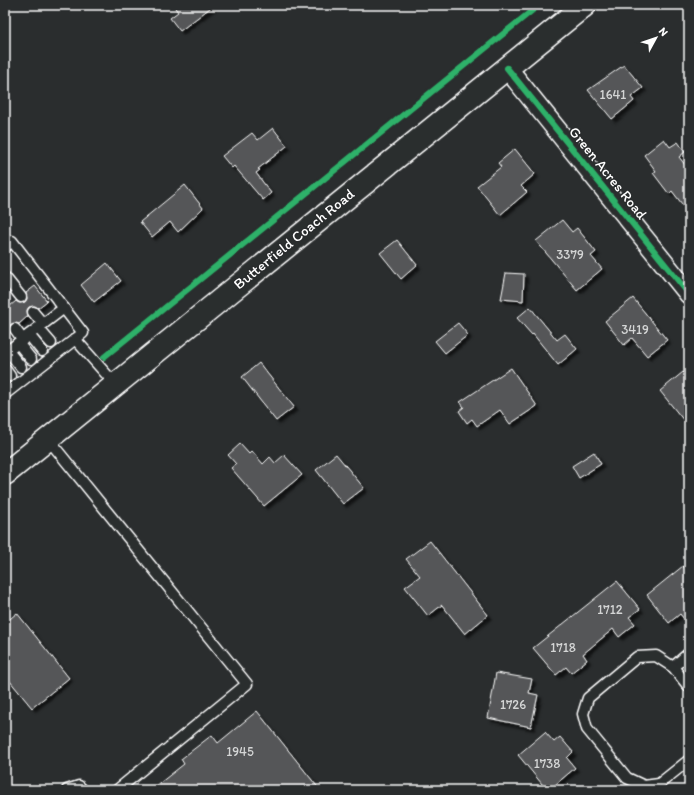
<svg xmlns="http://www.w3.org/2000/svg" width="694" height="795" font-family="Itim,sans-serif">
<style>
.building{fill:#555758;stroke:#fff;filter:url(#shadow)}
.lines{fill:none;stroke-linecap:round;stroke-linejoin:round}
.service-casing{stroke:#fff;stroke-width:13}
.minor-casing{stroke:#fff;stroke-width:22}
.secondary-casing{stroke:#fff;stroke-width:25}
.service{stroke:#2a2d2e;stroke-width:10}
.minor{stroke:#2a2d2e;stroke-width:19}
.secondary{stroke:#2a2d2e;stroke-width:22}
.cycleway-casing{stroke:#2a2d2e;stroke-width:8}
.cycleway{stroke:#2db169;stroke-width:6}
.labels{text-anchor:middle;stroke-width:3;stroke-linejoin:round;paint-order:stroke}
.number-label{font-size:13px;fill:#d4d5d5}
.street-label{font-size:15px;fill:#fff;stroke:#2a2d2e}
</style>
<defs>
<filter id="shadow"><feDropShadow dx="3.5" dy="3.5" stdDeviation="1" flood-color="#0009"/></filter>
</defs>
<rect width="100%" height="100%" fill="#2a2d2e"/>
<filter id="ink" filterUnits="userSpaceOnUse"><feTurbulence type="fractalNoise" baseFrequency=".025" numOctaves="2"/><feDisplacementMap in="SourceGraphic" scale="8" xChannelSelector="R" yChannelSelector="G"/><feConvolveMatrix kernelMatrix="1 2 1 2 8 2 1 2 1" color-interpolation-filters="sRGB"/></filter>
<g filter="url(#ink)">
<g class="building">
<path d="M173 5H214L180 31 170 18 178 12Z"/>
<path d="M624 65 643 88 631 97 634 101 612 119 588 90Z"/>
<path d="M273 128 287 146 258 169 260 170 256 173 271 193 263 200 234 166 232 168 222 156 252 133 258 140Z"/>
<path d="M664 139 670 147 678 142 685 152 679 157 689 170V213L672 191 669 194 653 173 656 171 644 155Z"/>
<path d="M515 149 535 174 521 186 527 192 500 215 477 186 501 167 498 163Z"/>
<path d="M185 185 203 208 178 232 170 222 152 237 140 222Z"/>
<path d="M562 220 572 232 577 228 596 252 591 256 602 269 577 290 536 241Z"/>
<path d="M397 240 417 265 401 279 380 253Z"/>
<path d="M107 263 121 281 94 302 81 285Z"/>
<path d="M506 273 524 274 523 301 501 299Z"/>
<path d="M35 286 47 301 38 308 35 306 29 307 27 310 28 316 19 324H11L9 331 5 335V310L16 301 19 303 25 302 27 299 26 293Z"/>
<path d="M633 298 667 340 647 356 632 338 624 345 605 321Z"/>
<path d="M530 307 557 340 565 334 577 349 558 365 533 334 532 335 517 318Z"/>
<path d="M458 323 468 335 445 353 435 341Z"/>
<path d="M259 363 294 407 276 421 242 377Z"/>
<path d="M511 368 537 406 510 424 500 410 477 426 472 419 467 423 459 411 464 407 460 402Z"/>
<path d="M683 372 689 380V427L660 391Z"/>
<path d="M240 444 249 454 252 451 263 464 270 457 275 463 284 455 302 475 264 506 231 468 236 464 228 455Z"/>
<path d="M594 452 601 464 579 478 572 466Z"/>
<path d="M336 454 364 488 343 504 316 470Z"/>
<path d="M430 541 488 615 465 634 442 605 428 616 405 587 420 576 406 559Z"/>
<path d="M683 566 689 574V625L680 614 669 623 647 595Z"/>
<path d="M617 581 640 609 629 617 635 624 619 637 613 629 583 654 587 660 571 673 566 667 556 675 533 648Z"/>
<path d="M17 613 69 678 32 708 5 675V623Z"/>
<path d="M496 673 532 679 529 693 538 695 531 727 488 718Z"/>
<path d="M257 711 320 790H151L184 764 181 759 212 735 218 743Z"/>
<path d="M545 732 554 742 560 737 573 752 567 758 575 768 549 790H547L518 755Z"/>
</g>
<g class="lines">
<defs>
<g id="service">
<path d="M5 247 12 241 83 333 5 394"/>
<path d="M5 277 21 297"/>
<path d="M33 312 43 324"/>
<path d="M38 328 51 343"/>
<path d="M15 329 23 340"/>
<path d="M29 335 42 351"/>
<path d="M75 339 115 384"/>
<path d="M18 343 31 359"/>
<path d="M8 351 21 367"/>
<path d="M5 353 64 308"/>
<path d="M5 369 10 376"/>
<path d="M48 439 247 684 117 790"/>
<path d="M673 667 689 653"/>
<path d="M689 687 673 667 656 656 637 657 588 698 583 714 587 729 627 778 644 786 659 784 689 760"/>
<path d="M67 790 79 786 83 790"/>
</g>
<path id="minor" d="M507 68 689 294"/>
<path id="secondary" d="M5 474 585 5"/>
</defs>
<use href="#service" class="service-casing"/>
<use href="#minor" class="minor-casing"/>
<use href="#secondary" class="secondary-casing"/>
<use href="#service" class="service"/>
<use href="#minor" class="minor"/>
<use href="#secondary" class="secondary"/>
<defs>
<g id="cycleway">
<path d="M507 68 689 294"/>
<path d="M104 357 539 5"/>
</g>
</defs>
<use href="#cycleway" class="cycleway-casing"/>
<use href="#cycleway" class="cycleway"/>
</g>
</g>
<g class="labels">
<g class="number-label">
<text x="613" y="99">1641</text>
<text x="570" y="259">3379</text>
<text x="635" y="334">3419</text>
<text x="610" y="614">1712</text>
<text x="563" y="652">1718</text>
<text x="513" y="709">1726</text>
<text x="240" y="756">1945</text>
<text x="547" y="768">1738</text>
</g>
<g class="street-label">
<text transform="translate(608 173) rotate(51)" y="5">Green Acres Road</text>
<text transform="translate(294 239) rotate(-39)" y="5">Butterfield Coach Road</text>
</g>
</g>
<rect width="694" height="795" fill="none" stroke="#2a2d2e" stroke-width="20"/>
<rect x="10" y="10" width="674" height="775" fill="none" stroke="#fff" stroke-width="1.5" filter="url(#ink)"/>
<g transform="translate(656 38) rotate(50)" stroke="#2a2d2e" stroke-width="3" paint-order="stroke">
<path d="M0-3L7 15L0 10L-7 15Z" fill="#ffffff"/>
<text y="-6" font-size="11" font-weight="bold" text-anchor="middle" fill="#ffffff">N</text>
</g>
</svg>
